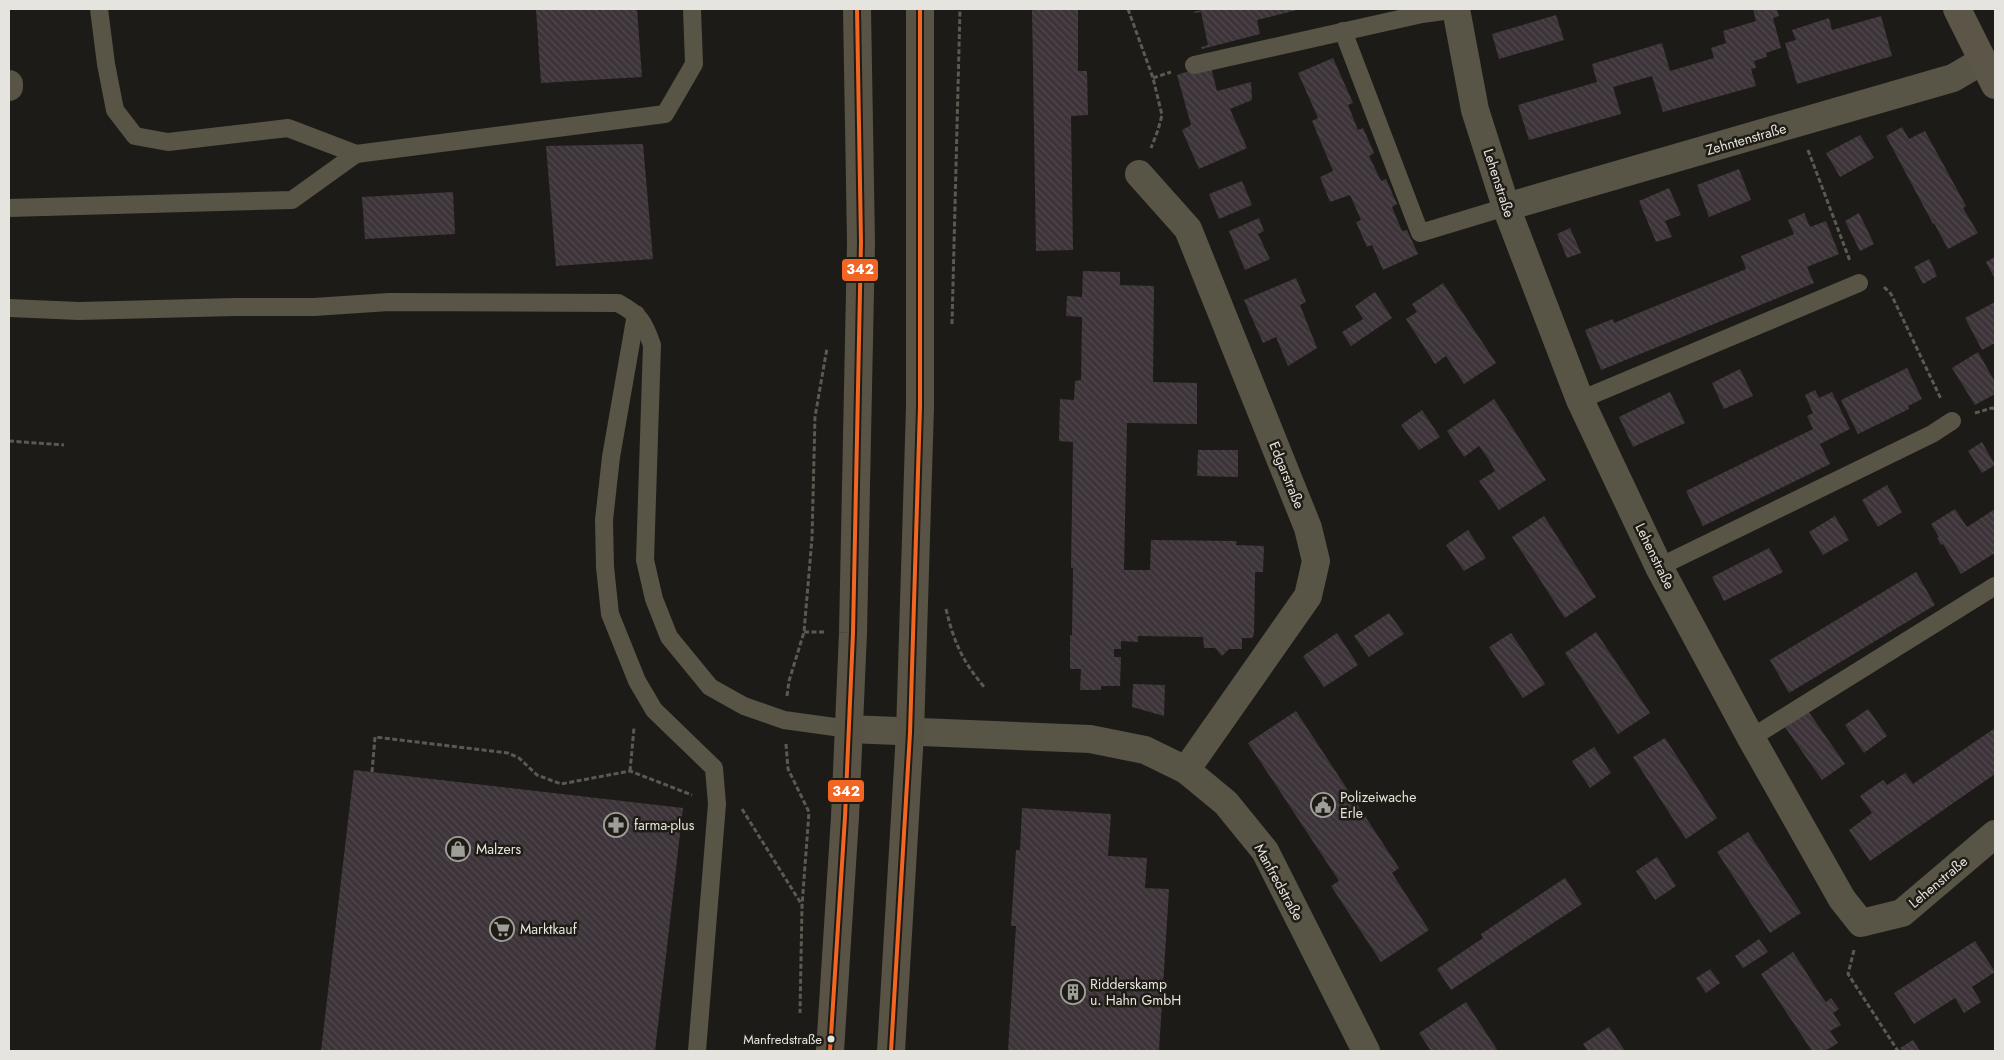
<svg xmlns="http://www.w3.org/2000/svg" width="2004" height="1060" font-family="Jost,sans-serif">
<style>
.building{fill:url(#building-back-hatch)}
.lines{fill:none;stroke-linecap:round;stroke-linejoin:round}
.path{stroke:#5c5950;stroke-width:3;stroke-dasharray:5 2.5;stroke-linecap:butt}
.lane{stroke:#585446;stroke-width:18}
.street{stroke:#585446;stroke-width:28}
.secondary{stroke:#5b5647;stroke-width:28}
.primary{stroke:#585344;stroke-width:28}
.bus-1-casing{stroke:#1e1c15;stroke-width:8}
.bus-1{stroke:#f26522;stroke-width:4}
.bus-dot{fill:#e6e4df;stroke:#1e1c15;stroke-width:2}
.labels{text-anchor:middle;stroke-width:5;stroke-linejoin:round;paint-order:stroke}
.bus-label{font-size:13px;fill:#e6e4df;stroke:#1e1c15;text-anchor:end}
.street-label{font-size:14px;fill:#e6e4df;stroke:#1e1c15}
.poi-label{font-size:14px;fill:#e6e4df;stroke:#1e1c15;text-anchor:start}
.line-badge{stroke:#1e1c15;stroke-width:2}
.badge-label{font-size:14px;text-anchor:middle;font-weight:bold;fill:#fff}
</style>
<defs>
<pattern id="building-back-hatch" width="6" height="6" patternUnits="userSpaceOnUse" patternTransform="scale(1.25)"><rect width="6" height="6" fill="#3d3439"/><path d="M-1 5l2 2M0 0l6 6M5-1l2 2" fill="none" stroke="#50484c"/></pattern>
</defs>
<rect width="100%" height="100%" fill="#1c1b17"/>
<g class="building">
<path d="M536 9H637L642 77 541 83Z"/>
<path d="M1205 9H1301L1257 20 1260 34 1202 49 1201 47 1208 45 1201 12 1194 13 1193 12Z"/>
<path d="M1753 9H1777L1779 16 1773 18 1781 48 1766 53 1767 57 1754 61 1756 68 1751 69 1756 86 1663 112 1652 76 1613 87 1621 114 1529 140 1518 105 1597 82 1592 64 1662 43 1670 71 1714 58 1711 48 1726 43 1723 31 1756 21Z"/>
<path d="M1032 10H1078V71H1087L1088 115 1071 116 1073 250 1036 251Z"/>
<path d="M1556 15 1564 40 1499 59 1492 34Z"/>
<path d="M1881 16 1892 56 1797 84 1785 43 1796 40 1792 30 1829 18 1832 30Z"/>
<path d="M1333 58 1353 103 1348 105 1358 130 1363 128 1374 153 1369 156 1381 181 1386 179 1397 204 1392 207 1402 231 1407 230 1418 254 1383 270 1372 245 1367 247 1356 222 1361 220 1350 195 1330 202 1320 177 1333 171 1312 121 1318 118 1298 73Z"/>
<path d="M1210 64 1217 91 1251 82 1252 100 1230 109 1247 148 1199 169 1182 130 1191 125 1177 75Z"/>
<path d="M1902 127 1909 139 1925 131 1966 206 1963 208 1978 233 1948 249 1934 223 1933 224 1886 136Z"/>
<path d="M1860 135 1874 158 1840 177 1826 153Z"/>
<path d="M643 144 653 259 556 266 546 146Z"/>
<path d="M1739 169 1751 200 1709 217 1697 185Z"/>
<path d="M1242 181 1252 205 1219 219 1209 194Z"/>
<path d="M1669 188 1681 215 1665 221 1672 237 1656 242 1639 201Z"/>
<path d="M453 192 455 234 365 239 362 197Z"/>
<path d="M1804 213 1810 227 1826 221 1839 254 1807 267 1814 283 1601 370 1585 330 1613 319 1614 323 1746 269 1741 256 1794 234 1788 220Z"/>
<path d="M1859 213 1874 244 1860 251 1845 221Z"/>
<path d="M1259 218 1264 231 1258 234 1270 259 1245 270 1229 231Z"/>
<path d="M1570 228 1581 253 1567 258 1557 234Z"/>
<path d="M1995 257V279L1986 262Z"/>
<path d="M1929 259 1937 276 1923 284 1914 267Z"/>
<path d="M1083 271 1120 272V285L1154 286 1153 382 1197 383V424L1127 423 1124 570H1150L1151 540 1237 541 1236 545 1264 546 1263 572H1255V577L1254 635 1252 638H1242V649H1229L1222 656 1215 648H1204L1203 637 1138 636V642L1121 641V649H1114V657H1121L1120 686H1101V690H1080L1081 669H1070V635L1072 636 1073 568H1071L1073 442 1059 441 1060 399 1074 400 1075 381 1081 380 1082 317 1066 316 1067 296 1082 297Z"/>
<path d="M1296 278 1306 302 1300 305 1317 348 1288 366 1276 337 1263 343 1244 300Z"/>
<path d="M1443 283 1496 363 1464 384 1446 356 1435 364 1406 319 1417 312 1412 304Z"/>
<path d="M1375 292 1392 318 1351 346 1342 332 1363 319 1355 306Z"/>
<path d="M1995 302V343L1982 350 1965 318Z"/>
<path d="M1978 352 1995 382V394L1975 405 1952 368Z"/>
<path d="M1907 368 1922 399 1908 406 1909 409 1858 434 1841 400Z"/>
<path d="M1740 369 1753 396 1724 409 1712 383Z"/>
<path d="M1815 390 1819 398 1832 392 1850 429 1820 444 1830 464 1703 526 1686 491 1813 429 1807 416 1813 413 1805 395Z"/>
<path d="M1670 392 1685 423 1633 447 1619 417Z"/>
<path d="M1494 399 1546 480 1499 510 1479 481 1495 471 1489 460 1479 446 1464 457 1447 431Z"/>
<path d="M1422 410 1440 437 1419 450 1401 425Z"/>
<path d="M1982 442 1995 465 1982 473 1968 451Z"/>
<path d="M1198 450H1238V477L1197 476Z"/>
<path d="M1887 485 1902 512 1878 527 1862 500Z"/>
<path d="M1955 509 1967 527 1995 509V553L1961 574 1943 544 1941 545 1937 538 1939 537 1931 524Z"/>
<path d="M1544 516 1596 597 1565 618 1512 537Z"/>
<path d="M1835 516 1849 540 1823 555 1809 532Z"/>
<path d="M1468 530 1486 558 1464 571 1446 545Z"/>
<path d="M1769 548 1783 572 1724 601 1712 577Z"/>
<path d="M1916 572 1935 605 1789 693 1770 660Z"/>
<path d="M1389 613 1404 634 1369 657 1354 636Z"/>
<path d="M1596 632 1650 713 1618 734 1565 653Z"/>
<path d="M1337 633 1358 665 1324 687 1303 656Z"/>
<path d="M1511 633 1545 684 1523 698 1489 647Z"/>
<path d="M1133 684 1165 685 1164 716 1132 707Z"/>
<path d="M1868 709 1887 736 1864 753 1845 725Z"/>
<path d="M1296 711 1399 868 1392 873 1429 930 1381 962 1331 886 1339 881 1248 743Z"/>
<path d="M1808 711 1845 764 1822 780 1785 727Z"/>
<path d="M1995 728V774L1870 861 1849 830 1872 813 1860 796 1883 780 1887 785 1905 773 1913 784Z"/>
<path d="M1665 738 1717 818 1686 839 1633 757Z"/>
<path d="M1594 747 1611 773 1590 788 1572 761Z"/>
<path d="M354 770 683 808 655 1051H321Z"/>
<path d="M1022 808 1111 814 1108 856 1147 858 1145 888 1169 889 1159 1051H1008L1016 926H1011L1016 850H1020Z"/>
<path d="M1748 832 1801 913 1770 933 1717 852Z"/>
<path d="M1657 857 1676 886 1655 900 1636 871Z"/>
<path d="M1565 878 1582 904 1451 990 1437 969 1483 938 1481 934Z"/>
<path d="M1759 939 1768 952 1743 968 1735 956Z"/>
<path d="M1975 941 1995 972 1972 987 1981 1002 1964 1013 1955 998 1914 1024 1894 993Z"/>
<path d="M1793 952 1824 1000 1826 1002 1831 998 1839 1009 1833 1013 1841 1025 1830 1031 1838 1043 1825 1051H1812L1761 974Z"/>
<path d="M1710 969 1720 983 1706 993 1696 978Z"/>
<path d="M1466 1002 1498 1051H1431L1419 1033Z"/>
<path d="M1609 1027 1625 1051H1588L1583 1044Z"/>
<path d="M1913 1040 1920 1051H1902L1900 1048Z"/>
</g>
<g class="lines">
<g class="path">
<path d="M1128 9 1153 78 1162 115 1158 130 1151 148"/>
<path d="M1153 78 1171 72"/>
<path d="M1808 150 1850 261"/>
<path d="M1884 287 1891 294 1941 399"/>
<path d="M952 324 960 9"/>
<path d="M1975 413 1992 408 1995 409"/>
<path d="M9 441 64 445"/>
<path d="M946 609C954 643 963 662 985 688"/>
<path d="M804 632H824"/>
<path d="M787 696 789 681 804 632 812 538 815 417 827 348"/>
<path d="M786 744 788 769 809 812 802 906 800 1013"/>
<path d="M630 771 634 728"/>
<path d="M372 772 375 737 508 753 519 758 537 775 561 784 630 771 692 795"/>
<path d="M742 809 802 905"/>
<path d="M1854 950 1848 974 1898 1051"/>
</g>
<g class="lane">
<path d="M99 9 106 64 115 110 135 136 168 142 288 128 356 154"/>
<path d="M1343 31 1420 233 1506 207"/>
<path d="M1194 65 1422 14 1458 9"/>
<path d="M9 208 292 200 356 154 665 114 694 64 692 9"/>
<path d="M9 308 79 311 235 307H314L389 302 618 303C640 315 644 322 652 345L645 560 654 599 669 637 710 687 744 706 784 720 849 729"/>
<path d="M636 314 611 457 604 520 605 567 610 614 637 681 654 710 714 768 717 804 697 1051"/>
<path d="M1580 400 1859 283"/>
<path d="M1659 567 1932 434 1952 421"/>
<path d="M1751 738 1995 586"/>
</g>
<g class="street">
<path d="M1456 9 1475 110 1506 207 1580 400 1659 567 1751 738 1842 899 1861 923 1902 913 1995 834"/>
<path d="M9 84V87"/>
<path d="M1139 174 1188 229 1308 528 1316 561 1308 596 1186 770"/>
<path d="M1506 207 1953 78 1982 61"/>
<path d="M849 729 1090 739 1145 750 1186 770 1226 803 1265 851 1366 1051"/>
</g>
<path class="secondary" d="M1957 9 1995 85"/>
<g class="primary">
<path d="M830 1051 845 817 853 633 861 242 857 9"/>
<path d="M891 1051 910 733 920 407V9"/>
</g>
<defs>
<g id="bus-1">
<path d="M830 1051 845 817 853 633 861 242 857 9"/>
<path d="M891 1051 910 733 920 407V9"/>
</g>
</defs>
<use href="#bus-1" class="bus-1-casing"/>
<use href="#bus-1" class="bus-1"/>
</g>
<defs>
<symbol id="civic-ring" viewBox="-11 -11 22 22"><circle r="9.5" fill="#1e1c15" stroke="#9f9e99" stroke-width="1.5"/><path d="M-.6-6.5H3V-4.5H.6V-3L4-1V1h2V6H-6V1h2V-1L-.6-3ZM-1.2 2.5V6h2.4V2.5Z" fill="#9f9e99"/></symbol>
<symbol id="pharmacy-ring" viewBox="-11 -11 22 22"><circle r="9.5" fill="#1e1c15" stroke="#9f9e99" stroke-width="1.5"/><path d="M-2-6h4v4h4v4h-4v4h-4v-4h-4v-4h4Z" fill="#9f9e99"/></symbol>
<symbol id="shop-ring" viewBox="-11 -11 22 22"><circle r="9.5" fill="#1e1c15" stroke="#9f9e99" stroke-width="1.5"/><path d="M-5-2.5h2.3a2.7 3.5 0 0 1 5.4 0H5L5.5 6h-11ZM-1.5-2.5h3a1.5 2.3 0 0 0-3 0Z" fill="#9f9e99"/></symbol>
<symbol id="supermarket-ring" viewBox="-11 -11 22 22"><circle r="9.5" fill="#1e1c15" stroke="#9f9e99" stroke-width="1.5"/><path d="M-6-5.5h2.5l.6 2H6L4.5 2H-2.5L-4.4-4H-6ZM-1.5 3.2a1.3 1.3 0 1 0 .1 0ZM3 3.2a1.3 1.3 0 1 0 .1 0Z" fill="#9f9e99"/></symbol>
<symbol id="building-ring" viewBox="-11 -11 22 22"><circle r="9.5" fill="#1e1c15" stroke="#9f9e99" stroke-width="1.5"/><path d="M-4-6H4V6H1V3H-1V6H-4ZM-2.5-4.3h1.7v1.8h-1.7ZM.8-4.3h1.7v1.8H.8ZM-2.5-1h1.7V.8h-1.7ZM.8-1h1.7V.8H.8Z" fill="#9f9e99"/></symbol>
</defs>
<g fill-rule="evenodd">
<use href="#civic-ring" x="1309" y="791" width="28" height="28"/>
<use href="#pharmacy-ring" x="602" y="811" width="28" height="28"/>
<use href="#shop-ring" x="444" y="835" width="28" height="28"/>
<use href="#supermarket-ring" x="488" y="915" width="28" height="28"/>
<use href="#building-ring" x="1059" y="978" width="28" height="28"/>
</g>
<circle class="bus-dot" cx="831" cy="1039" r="4.5"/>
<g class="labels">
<g class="bus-label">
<text x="822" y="1044">Manfredstraße</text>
</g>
<g class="street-label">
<text transform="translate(1746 139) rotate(-16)" y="5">Zehntenstraße</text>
<text transform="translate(1499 183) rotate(72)" y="5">Lehenstraße</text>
<text transform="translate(1287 475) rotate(68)" y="5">Edgarstraße</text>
<text transform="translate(1655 556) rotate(64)" y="5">Lehenstraße</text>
<text transform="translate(1279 882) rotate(61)" y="5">Manfredstraße</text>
<text transform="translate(1938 882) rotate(-40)" y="5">Lehenstraße</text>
</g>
<g class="poi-label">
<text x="1340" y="802">Polizeiwache<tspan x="1340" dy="16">Erle</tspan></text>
<text x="634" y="830">farma-plus</text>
<text x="476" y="854">Malzers</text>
<text x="520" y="934">Marktkauf</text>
<text x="1090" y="989">Ridderskamp<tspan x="1090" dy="16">u. Hahn GmbH</tspan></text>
</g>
</g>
<g class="line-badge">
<rect x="841" y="258" width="38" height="24" rx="5" fill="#f26522"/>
<rect x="827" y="779" width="38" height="24" rx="5" fill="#f26522"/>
</g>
<g class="badge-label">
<text x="860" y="274">342</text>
<text x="846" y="796">342</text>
</g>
<rect width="2004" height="1060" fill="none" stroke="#e6e4df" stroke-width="20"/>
</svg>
